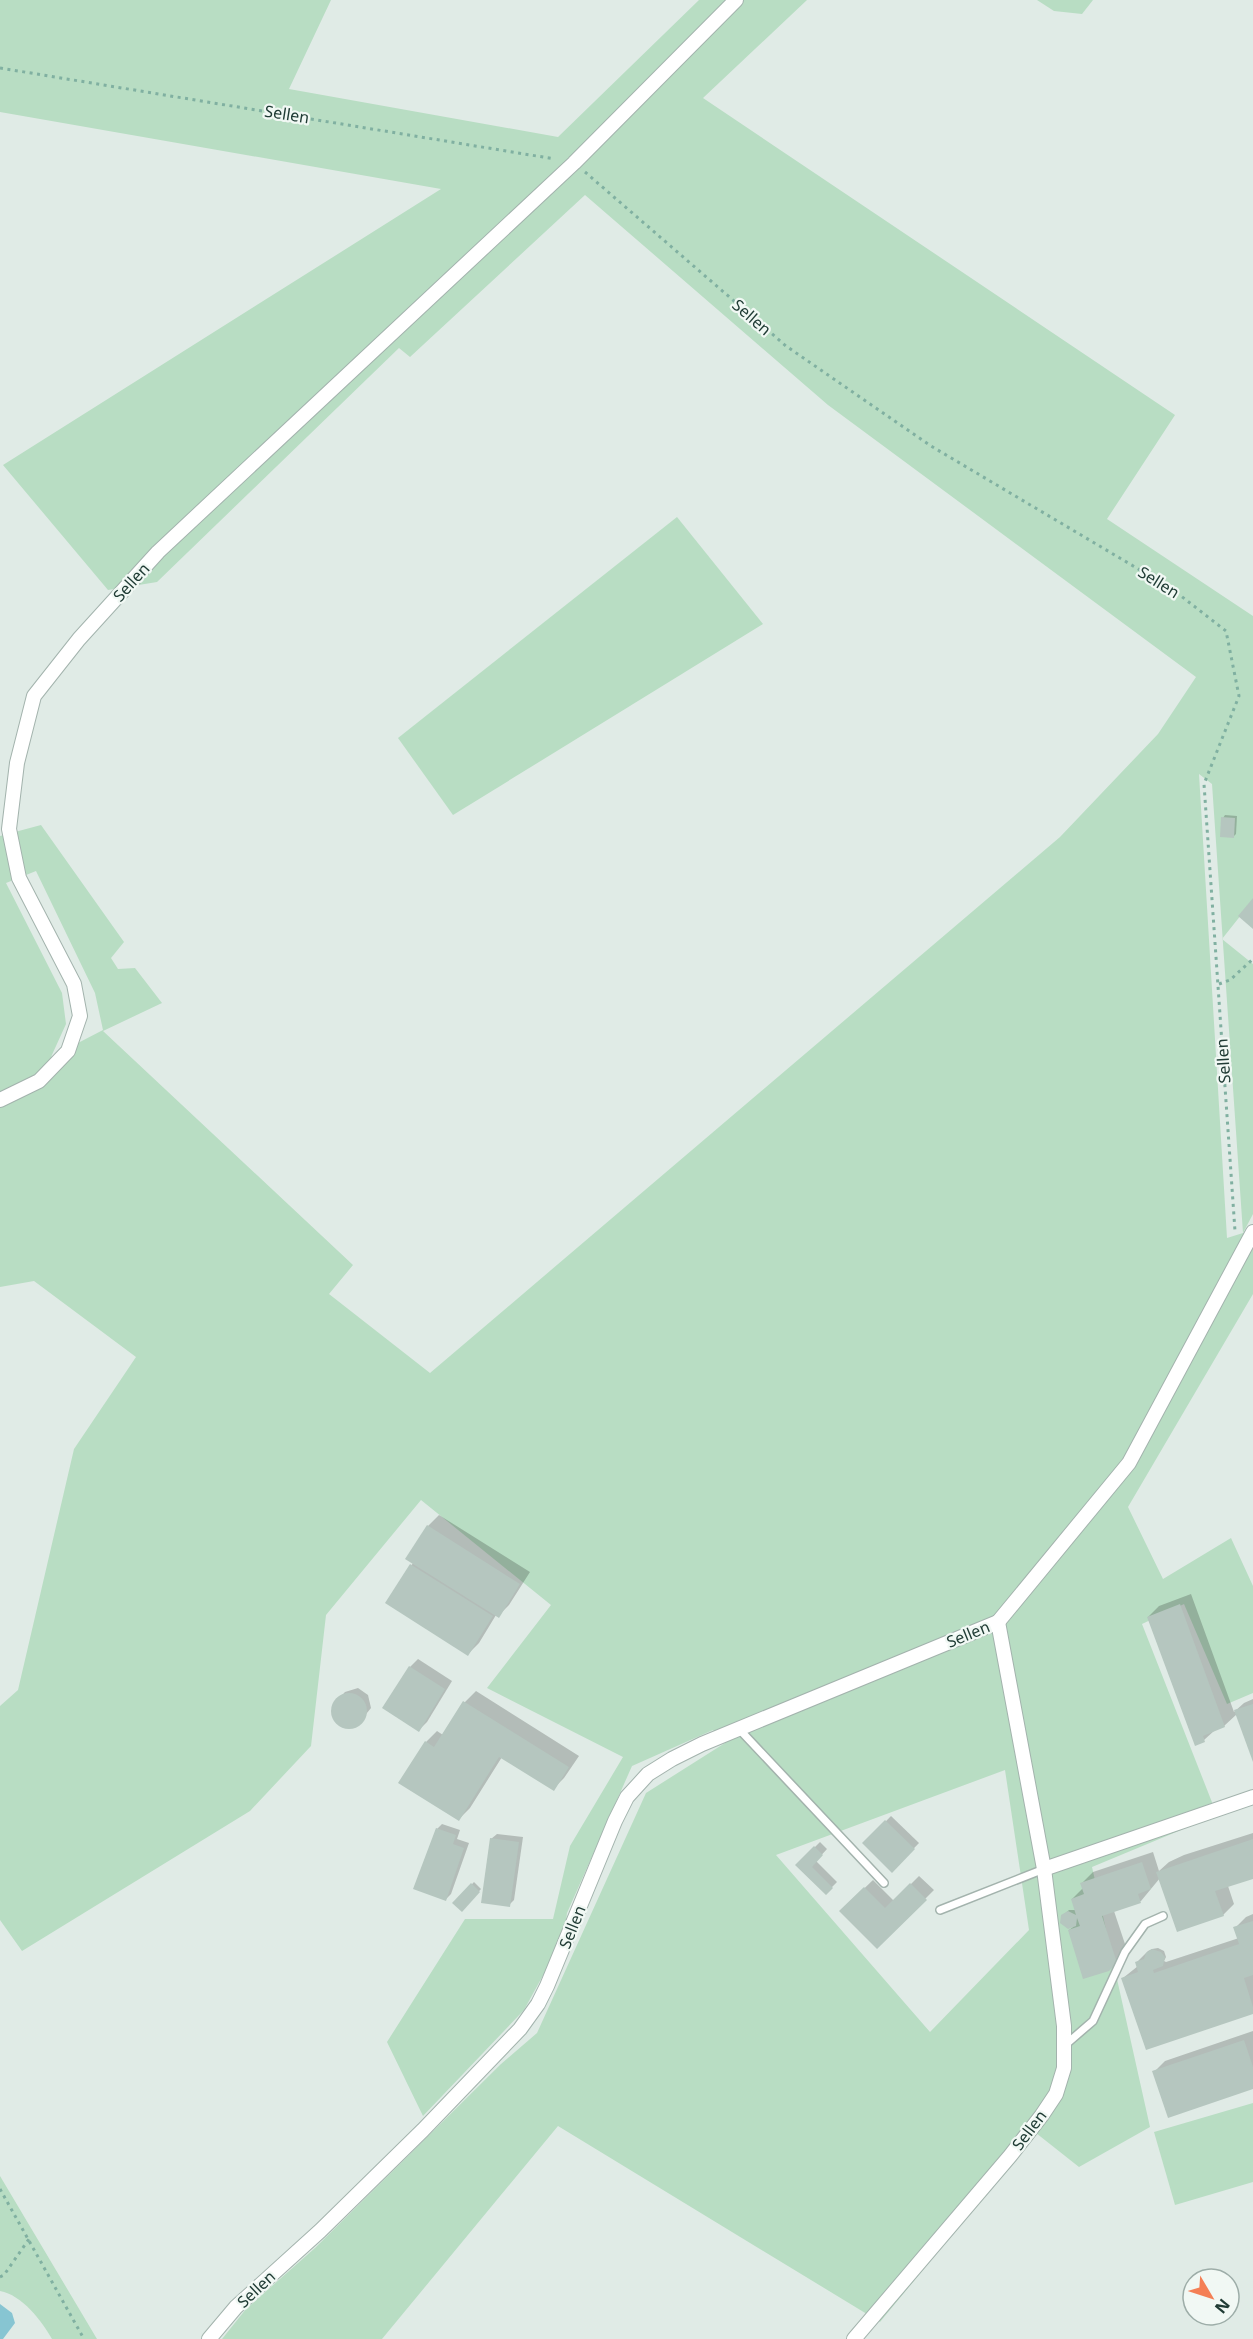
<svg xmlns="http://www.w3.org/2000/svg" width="1253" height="2339" font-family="'Noto Sans',sans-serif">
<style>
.green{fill:#b8ddc3;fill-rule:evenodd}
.water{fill:#87c5d2}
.shadow{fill:#0003}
.building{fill:#b5c6bf}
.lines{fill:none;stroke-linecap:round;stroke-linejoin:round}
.lane-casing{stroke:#a3b3ad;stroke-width:10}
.street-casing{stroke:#a3b3ad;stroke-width:16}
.path{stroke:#80b0a1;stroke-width:3;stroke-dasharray:3 4.5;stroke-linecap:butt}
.lane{stroke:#fff;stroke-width:7}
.street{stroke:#fff;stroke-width:14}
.labels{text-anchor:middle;stroke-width:4.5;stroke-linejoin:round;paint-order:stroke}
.street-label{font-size:16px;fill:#203c35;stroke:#f1f8f4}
</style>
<rect width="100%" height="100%" fill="#e0ebe6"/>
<g class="green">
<path d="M0 0H331L289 89 558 137 699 0H807L703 98 1175 415 1107 519 1253 616V900L1222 939 1253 964V1214L1243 1233 1253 1238V1294L1128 1507 1163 1579 1231 1538 1253 1586V1693L1227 1704 1184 1604 1142 1624 1217 1815 1092 1867 1150 2127 1079 2167 1036 2133 880 2322 558 2126 382 2339H222L246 2309 315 2248 501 2064 537 2033 646 1793 725 1743 713 1730 632 1766 567 1913 564 1937 524 2010 423 2116 387 2042 465 1919H553L570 1846 623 1757 487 1688 551 1605 421 1500 326 1615 311 1746 250 1811 22 1951 0 1920V1706L18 1690 74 1449 136 1357 34 1281 0 1287V836L41 825 124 942 111 958 118 969 135 968 162 1003 103 1031 353 1265 329 1294 430 1373 1060 837 1158 734 1196 677 828 405 585 195 410 357 399 348 157 582 108 590 3 465 441 189 0 112ZM1199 774 1212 784 1243 1233 1227 1238ZM36 871 95 993 103 1030 51 1057 66 1024 62 993 6 883ZM1005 1770 1029 1930 930 2032 776 1855Z"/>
<path d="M1037 0H1093L1082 14 1054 11Z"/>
<path d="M677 517 763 624 453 815 398 738Z"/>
<path d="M1253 2103V2182L1175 2205 1154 2132Z"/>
<path d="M0 2176 97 2339H52C42 2321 22 2295 0 2291Z"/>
</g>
<path class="water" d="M0 2304 12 2313 15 2323 3 2339H0Z"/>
<g class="shadow">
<path d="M1225 815 1237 816 1236 834 1234 836 1223 818Z"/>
<path d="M439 1515 530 1572 509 1605 498 1616 496 1615 479 1643 468 1654 387 1603 413 1563 428 1526Z"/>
<path d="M1191 1594 1234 1712 1244 1703 1253 1699V1758L1237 1714 1224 1726 1215 1730 1204 1740 1148 1617 1159 1606Z"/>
<path d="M418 1659 452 1681 427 1722 419 1730 410 1667Z"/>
<path d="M358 1688 368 1695 371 1708 358 1724 348 1727 336 1720 333 1709 335 1703 345 1692Z"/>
<path d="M476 1691 579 1756 564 1778 553 1789 502 1757 470 1808 459 1819 426 1742 437 1731 443 1735 465 1702Z"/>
<path d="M891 1816 919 1843 892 1871 865 1843Z"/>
<path d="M442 1824 460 1830 457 1839 469 1843 451 1894 445 1900 437 1829Z"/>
<path d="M1253 1833V1877L1228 1886 1234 1904 1223 1915 1160 1878 1141 1901 1114 1911 1127 1950 1108 1970 1069 1930 1073 1927 1062 1916 1069 1910H1076L1072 1899 1083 1888 1082 1883 1093 1872 1153 1852 1159 1871 1169 1862 1184 1855Z"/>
<path d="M497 1834 523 1837 514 1900 509 1905 491 1839Z"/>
<path d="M820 1842 827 1849 816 1861 837 1882 826 1893 797 1865Z"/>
<path d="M919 1876 934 1890 877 1947 841 1911 873 1880 894 1901Z"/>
<path d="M474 1882 481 1889 462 1910 454 1903Z"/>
<path d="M1253 1914V2013L1123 1978 1138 1966 1137 1962 1148 1951 1152 1949 1158 1948 1164 1951 1166 1957 1164 1961 1166 1962 1239 1938 1235 1928 1246 1917Z"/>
<path d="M1253 2031V2087L1154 2072 1165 2061Z"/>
</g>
<g class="building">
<path d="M1221 817 1235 818 1234 838 1220 837Z"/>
<path d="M1253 898V929L1238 916Z"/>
<path d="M427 1525 520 1584 499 1618 405 1559Z"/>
<path d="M410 1564 493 1616 468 1656 385 1603Z"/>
<path d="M1180 1604 1225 1727 1203 1736 1205 1742 1195 1746 1147 1617Z"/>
<path d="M409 1666 445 1689 419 1732 382 1708Z"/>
<circle cx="349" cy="1711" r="18"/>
<path d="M463 1701 569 1767 554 1791 499 1757 459 1821 398 1783 425 1741 434 1747Z"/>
<path d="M1253 1704V1762L1234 1710Z"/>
<path d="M885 1820 915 1849 892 1873 862 1843Z"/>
<path d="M436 1828 456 1835 453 1844 464 1848 446 1901 413 1889Z"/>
<path d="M490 1838 519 1842 510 1907 481 1903Z"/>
<path d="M1253 1839V1879L1215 1891 1224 1916 1177 1932 1156 1872Z"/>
<path d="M814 1846 823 1855 812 1867 833 1888 826 1895 795 1865Z"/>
<path d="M1142 1862 1151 1889 1138 1894 1141 1903 1102 1916 1117 1963 1109 1971 1083 1979 1068 1930 1080 1926 1077 1918 1076 1926 1068 1929 1060 1923 1061 1915 1068 1911 1076 1915 1071 1899 1084 1894 1080 1883Z"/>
<path d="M471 1883 480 1892 462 1912 452 1903Z"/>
<path d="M910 1883 927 1900 877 1949 839 1911 864 1887 885 1908Z"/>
<path d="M1253 1921V1975L1244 1978 1253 2007V2014L1146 2050 1121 1978 1138 1972 1135 1962 1144 1959 1146 1953 1152 1949 1161 1952 1165 1957 1163 1966 1153 1970 1154 1973 1239 1944 1233 1927Z"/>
<path d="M1244 2040 1253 2067V2089L1168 2118 1152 2071Z"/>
</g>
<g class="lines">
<defs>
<g id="lane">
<path d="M739 1729 884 1883"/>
<path d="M940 1910 1044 1869"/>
<path d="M1064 2046 1093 2021 1125 1952 1145 1924 1163 1916"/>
</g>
<g id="street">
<path d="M0 1100 39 1081 68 1051 80 1016 74 984 19 878 9 829 17 763 34 696 79 639 158 552 574 163 736 0"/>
<path d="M998 1622 1129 1463 1253 1232"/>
<path d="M1044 1869 1253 1797"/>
<path d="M209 2339 236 2307 320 2231 423 2130 520 2029 538 2004 547 1986 615 1821 627 1797 648 1774 672 1759 702 1744 998 1622 1044 1869 1064 2026V2068L1056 2094 1042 2115 1010 2156 854 2339"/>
</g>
</defs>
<use href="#lane" class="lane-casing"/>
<use href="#street" class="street-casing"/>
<g class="path">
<path d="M0 68 555 159"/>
<path d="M585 172 786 346 931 446 1172 589 1226 631 1239 696 1204 784 1235 1231"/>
<path d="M1219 984 1230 980 1253 959"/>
<path d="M0 2189 84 2339"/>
<path d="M0 2277 4 2275 29 2239"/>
</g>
<use href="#lane" class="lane"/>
<use href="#street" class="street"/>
</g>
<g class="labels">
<g class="street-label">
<text transform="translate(287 114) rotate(9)" y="6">Sellen</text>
<text transform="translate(752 317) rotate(41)" y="6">Sellen</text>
<text transform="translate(131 582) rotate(-48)" y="6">Sellen</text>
<text transform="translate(1159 582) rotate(32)" y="6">Sellen</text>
<text transform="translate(1223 1061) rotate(-94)" y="6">Sellen</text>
<text transform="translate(968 1634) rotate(-22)" y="6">Sellen</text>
<text transform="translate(572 1927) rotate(-68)" y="6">Sellen</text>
<text transform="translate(1029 2130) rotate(-53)" y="6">Sellen</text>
<text transform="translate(256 2289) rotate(-43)" y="6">Sellen</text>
</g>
</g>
<g transform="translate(1211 2297) rotate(129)"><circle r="28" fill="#f1f8f4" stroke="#9dada8" stroke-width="1.5"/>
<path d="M0-4.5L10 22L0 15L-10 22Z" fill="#f47f55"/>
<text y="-9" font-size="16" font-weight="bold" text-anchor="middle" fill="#203c35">N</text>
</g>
</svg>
